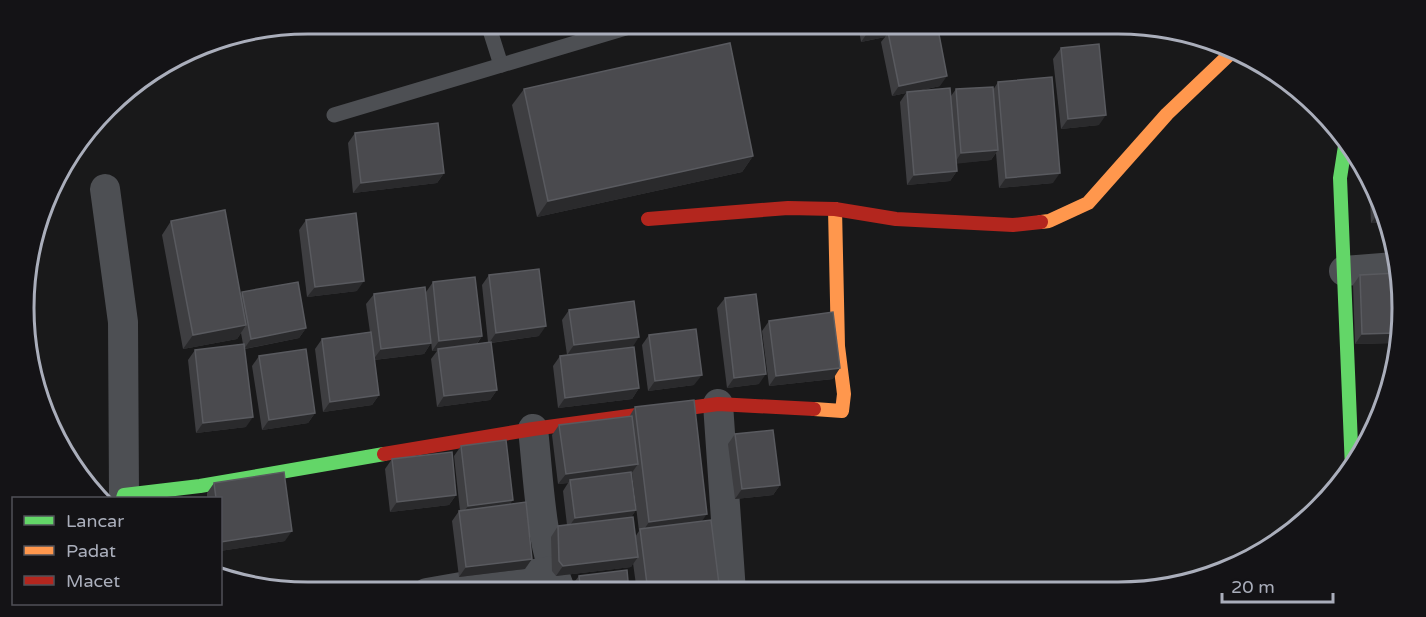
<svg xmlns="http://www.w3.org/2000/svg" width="1426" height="617" font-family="'Varela Round',sans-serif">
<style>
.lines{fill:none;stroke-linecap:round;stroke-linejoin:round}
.lane{stroke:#4d4f53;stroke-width:15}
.street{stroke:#4d4f53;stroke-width:30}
.fast{stroke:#63d668;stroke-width:14}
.slow{stroke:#ff974d;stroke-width:14}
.jam{stroke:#b3261e;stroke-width:14}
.wall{fill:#3e3e41;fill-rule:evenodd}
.shaded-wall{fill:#2a2a2c}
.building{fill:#4a4a4e;stroke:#595a5f;stroke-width:1.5}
.rim{fill:none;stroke:#aaaebb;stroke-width:3}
</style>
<rect width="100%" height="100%" fill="#19191a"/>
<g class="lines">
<g class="lane">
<path d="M488 24 501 65"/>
<path d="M334 115 639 24"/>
</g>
<g class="street">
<path d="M105 189 123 322 124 495"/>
<path d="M1344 271 1395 267"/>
<path d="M718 404 731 592"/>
<path d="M533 429C539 483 540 542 561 592"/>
<path d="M427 593 552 571"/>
</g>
<g class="fast">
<path d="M1345 146 1340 178 1352 469"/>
<path d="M123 498 124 495 200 486 384 454"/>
</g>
<g class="slow">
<path d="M1041 222 1049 221 1088 203 1167 114 1232 52"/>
<path d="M814 409 842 411 844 394 838 346 835 209"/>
</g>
<g class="jam">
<path d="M648 219 788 208 835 209 896 219 1013 225 1041 222"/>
<path d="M384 454 533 429 718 404 814 409"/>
</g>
</g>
<g class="wall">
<path d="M858 24H942L937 25 940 86 918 91 951 96 956 89 993 90 998 82 1053 183 999 188 996 153 991 160 957 163V171L950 181 907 185 900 102 906 93 892 96 881 42 885 37 861 42Z"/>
<path d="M1061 48 1099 125 1061 129 1053 59Z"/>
<path d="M524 89 753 156 742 172 537 217 512 105Z"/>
<path d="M355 133 444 173 437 183 353 193 348 143Z"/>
<path d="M1369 178 1373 183 1383 223H1371Z"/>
<path d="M306 220 357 291 307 297 299 230Z"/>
<path d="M171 221 241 295 242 292 306 328 299 338 245 349 246 427 196 433 188 360 195 350 243 344 241 333 237 339 183 349 162 235Z"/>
<path d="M489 275 539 336 491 343 497 390 490 400 437 407 431 359 437 351H432L429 319 431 343 424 354 374 360 379 395 372 405 323 412 315 349 322 339 370 332 366 304 374 294 426 292 433 282 482 336 477 344 488 342 482 285Z"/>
<path d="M1360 275 1401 290 1394 343 1355 344 1353 285Z"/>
<path d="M725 298 759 384 727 388 717 308Z"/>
<path d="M569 310 632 347 639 388 632 399 558 408 553 366 560 356 567 355 562 320Z"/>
<path d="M769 321 833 379 769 386 762 331Z"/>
<path d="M649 335 694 385 648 391 642 345Z"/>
<path d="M259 356 315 413 308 423 262 430 252 366Z"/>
<path d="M635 407 702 521 720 592H637L633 563 631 567 556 576 552 571 551 537 558 526 567 525 563 491 568 483 558 484 552 435 559 425 629 417ZM632 473 639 531 635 537 631 517 636 510 631 474Z"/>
<path d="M735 434 780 485 773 495 735 499 728 444Z"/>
<path d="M461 446 511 504 525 569 459 577 452 521 459 511H460L454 456Z"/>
<path d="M392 459 456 495 449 505 390 512 385 469Z"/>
<path d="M214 483 285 541 220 551V498H207V493Z"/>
<path d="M579 576 629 592H572L571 586Z"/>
</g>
<g class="shaded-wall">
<path d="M905 24H929L888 32 885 37 861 42 868 32Z"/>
<path d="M985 24H1000L983 27Z"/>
<path d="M947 76 940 86 907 93V92L906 93 892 96 899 86Z"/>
<path d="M1106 115 1099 125 1061 129 1068 119Z"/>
<path d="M998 150 991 160 954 164 961 153Z"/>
<path d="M753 156 742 172 537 217 548 201Z"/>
<path d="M957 171 950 181 907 185 914 175Z"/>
<path d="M444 173 437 183 353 193 361 183Z"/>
<path d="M1060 173 1053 183 999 188 1006 178Z"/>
<path d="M1378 213H1381L1383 223H1371Z"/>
<path d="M364 281 357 291 307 297 315 287Z"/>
<path d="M246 325 237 339 183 349 193 335Z"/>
<path d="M546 326 539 336 489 343 496 333Z"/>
<path d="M306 328 299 338 244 349 251 339Z"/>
<path d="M1396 333 1394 343 1355 344 1362 334Z"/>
<path d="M482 336 475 346 438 349 437 351H432L439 341Z"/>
<path d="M639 337 632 348 567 355 574 345Z"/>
<path d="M431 343 424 354 373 360 381 349Z"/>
<path d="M840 368 833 379 769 386 776 376Z"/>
<path d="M766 374 759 384 727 388 734 378Z"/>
<path d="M702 375 694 385 648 391 655 381Z"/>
<path d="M639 388 632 399 558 408 565 398Z"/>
<path d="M497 390 490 400 437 407 444 396Z"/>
<path d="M379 395 372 405 323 412 330 402Z"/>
<path d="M315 413 308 423 262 430 269 420Z"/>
<path d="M253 417 246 427 196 433 203 423Z"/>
<path d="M638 464 631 474 570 480 568 483 558 484 566 474Z"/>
<path d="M780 485 773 495 735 499 742 489Z"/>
<path d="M456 495 449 505 390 512 397 502Z"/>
<path d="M513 500 506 510 461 516 468 506Z"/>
<path d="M636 510 629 521 568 528 575 518Z"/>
<path d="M707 514 697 528 641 534 649 522Z"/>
<path d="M292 531 285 541 220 551V543L221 542Z"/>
<path d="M638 557 631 567 556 576 563 566Z"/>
<path d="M532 559 525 569 459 577 466 567Z"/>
</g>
<g class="building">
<path d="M867 24H905L868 32Z"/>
<path d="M927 24H937L947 76 899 86 888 32Z"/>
<path d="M730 43 753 156 548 201 524 89Z"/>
<path d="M1099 44 1106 115 1068 119 1061 48Z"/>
<path d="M1052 77 1060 173 1006 178 998 82Z"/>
<path d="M993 87 998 150 961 153 956 89Z"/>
<path d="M950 88 957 171 914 175 907 92Z"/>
<path d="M438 123 444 173 361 183 355 133Z"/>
<path d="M1378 202 1381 213H1378Z"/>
<path d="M225 210 246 325 193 335 171 221Z"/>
<path d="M356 213 364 281 315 287 306 220Z"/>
<path d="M539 269 546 326 496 333 489 275Z"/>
<path d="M1397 273 1401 290 1396 333 1362 334 1360 275Z"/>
<path d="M475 277 482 336 439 341 433 282Z"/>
<path d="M298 282 306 328 251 339 242 292Z"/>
<path d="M425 287 431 343 381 349 374 294Z"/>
<path d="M756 294 766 374 734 378 725 298Z"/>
<path d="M634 301 639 337 574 345 569 310Z"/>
<path d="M833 312 840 368 776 376 769 321Z"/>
<path d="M696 329 702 375 655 381 649 335Z"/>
<path d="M371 332 379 395 330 402 322 339Z"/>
<path d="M491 342 497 390 444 396 438 349Z"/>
<path d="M244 344 253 417 203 423 195 350Z"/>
<path d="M634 347 639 388 565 398 560 356Z"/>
<path d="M306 349 315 413 269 420 259 356Z"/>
<path d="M694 400 707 514 649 522 635 407Z"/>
<path d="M632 416 638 464 566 474 559 425Z"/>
<path d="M773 430 780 485 742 489 735 434Z"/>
<path d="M506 440 513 500 468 506 461 446Z"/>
<path d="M452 452 456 495 397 502 392 459Z"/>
<path d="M284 472 292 531 221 542 220 534V498H216L214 483Z"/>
<path d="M631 472 636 510 575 518 570 480Z"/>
<path d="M526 502 532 559 466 567 459 511Z"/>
<path d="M633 517 638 557 563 566 559 561 558 526Z"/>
<path d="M711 520 720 592H648L640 529Z"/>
<path d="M627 570 629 592H581L579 576Z"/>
</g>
<path d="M0 0H1426V617H0ZM308 34H1118A274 274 0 0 1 1392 308V308A274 274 0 0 1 1118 582H308A274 274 0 0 1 34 308V308A274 274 0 0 1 308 34Z" fill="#141316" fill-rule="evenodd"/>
<path class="rim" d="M308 34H1118A274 274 0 0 1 1392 308V308A274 274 0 0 1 1118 582H308A274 274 0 0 1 34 308V308A274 274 0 0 1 308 34Z"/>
<rect x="12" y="497" width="210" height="108" fill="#141316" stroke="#505158" stroke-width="1.5"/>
<rect x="24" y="516" width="30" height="9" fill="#63d668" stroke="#505158" stroke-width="1.5"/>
<text x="66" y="527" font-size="18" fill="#aaaebb">Lancar</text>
<rect x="24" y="546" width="30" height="9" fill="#ff974d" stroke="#505158" stroke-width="1.5"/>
<text x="66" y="557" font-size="18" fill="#aaaebb">Padat</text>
<rect x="24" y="576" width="30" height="9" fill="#b3261e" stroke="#505158" stroke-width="1.5"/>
<text x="66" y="587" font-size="18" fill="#aaaebb">Macet</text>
<path d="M1222 593v9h111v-9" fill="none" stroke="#aaaebb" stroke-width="3"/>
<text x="1231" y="593" font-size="18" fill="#aaaebb" stroke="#141316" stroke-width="4.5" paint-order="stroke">20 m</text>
</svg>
